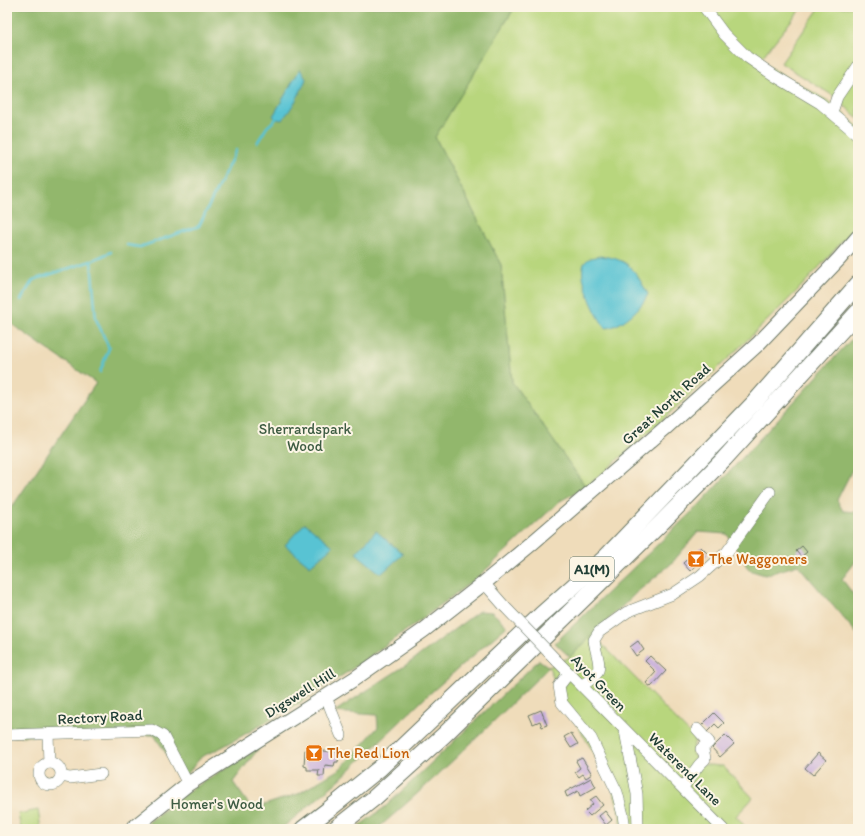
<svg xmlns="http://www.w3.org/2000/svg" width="865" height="836" font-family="Itim,sans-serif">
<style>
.green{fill:#b8d67d;stroke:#6c8a58}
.forest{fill:#92b76c;stroke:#587a50}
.water{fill:#58c3d3;stroke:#3c8084}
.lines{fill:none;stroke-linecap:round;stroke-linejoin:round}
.stream{stroke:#58c3d3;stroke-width:2.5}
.building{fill:#c6acda}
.minor-casing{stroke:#687563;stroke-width:12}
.major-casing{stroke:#687563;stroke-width:16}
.highway-casing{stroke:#687563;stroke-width:18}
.minor{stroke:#fff;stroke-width:11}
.major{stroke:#fff;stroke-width:14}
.highway{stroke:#fff;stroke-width:16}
.minor-bridge-casing{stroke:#687563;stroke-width:12;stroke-linecap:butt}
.minor-bridge{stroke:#fff;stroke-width:11}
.labels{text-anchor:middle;stroke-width:4;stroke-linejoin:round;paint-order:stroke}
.shield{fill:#fcf5e5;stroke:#617469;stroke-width:1}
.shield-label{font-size:14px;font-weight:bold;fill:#1f3d34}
.street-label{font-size:15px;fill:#1f3d34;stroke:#fcf5e5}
.park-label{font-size:15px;fill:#3e5c43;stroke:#fcf5e5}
.food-label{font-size:15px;fill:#c56008;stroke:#fcf5e5;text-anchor:start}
</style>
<rect width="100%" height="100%" fill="#fcf5e5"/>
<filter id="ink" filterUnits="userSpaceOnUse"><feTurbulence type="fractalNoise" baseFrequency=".025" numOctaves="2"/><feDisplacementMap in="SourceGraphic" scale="8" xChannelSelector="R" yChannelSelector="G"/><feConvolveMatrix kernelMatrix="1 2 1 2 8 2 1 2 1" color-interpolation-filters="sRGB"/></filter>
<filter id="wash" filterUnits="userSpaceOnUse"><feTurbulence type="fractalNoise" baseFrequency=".012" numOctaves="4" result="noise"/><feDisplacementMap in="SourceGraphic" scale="16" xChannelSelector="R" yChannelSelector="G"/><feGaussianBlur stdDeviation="0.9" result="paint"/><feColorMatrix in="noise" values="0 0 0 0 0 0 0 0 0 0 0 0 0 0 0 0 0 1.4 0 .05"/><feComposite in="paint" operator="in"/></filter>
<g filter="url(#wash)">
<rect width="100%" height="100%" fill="#efdcba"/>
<g class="green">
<path d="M515 7H802L759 61 830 102 858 127V223C838 246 818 269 797 291 729 359 659 425 586 487L512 382 501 265 435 137Z"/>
<path d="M820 7H858V118L835 97 781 63Z"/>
<path d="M593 635 695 739 692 753 700 765C704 764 717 766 723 766L753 798 736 816 747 829H623C620 817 618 804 614 793 596 749 564 712 549 667L570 657Z"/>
<path d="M38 810 41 829H21L18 814Z"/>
</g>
<g class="forest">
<path d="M7 7H515L435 137 501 265 512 382 586 487 560 501 479 576 418 622 349 671 295 706 224 746 201 757 183 779 154 735 7 736V504L12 507 96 383 7 321Z"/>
<path d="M858 332V465L852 470 837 500 843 511 857 512 858 513V549L856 561 842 579 858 601V635L798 565 765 575 749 570 727 534 698 532 671 564 636 593 570 657 555 643 700 504Z"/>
<path d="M479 611 492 612 507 626 427 696 337 782 281 829H140L185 793 259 748 233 782 252 809 298 794 341 768 378 727 377 715 334 712 409 663Z"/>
<path d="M539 660 549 667C493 722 437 778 377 829H355L385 807Z"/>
</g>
<g class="water">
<path d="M300 69 306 79C300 94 293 107 282 120L276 119 273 116Z"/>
<path d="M600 256C631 259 634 270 648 294 642 308 621 327 606 328 597 319 577 275 584 264 587 258 594 257 600 256Z"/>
<path d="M305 523 333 546 310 566 285 545Z"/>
<path d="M376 531 403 554 381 574 356 553Z"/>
</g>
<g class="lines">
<g class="stream">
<path d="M257 143 267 127 276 119"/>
<path d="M127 245 140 247 199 226 236 150"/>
<path d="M91 261 96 319 109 348 100 372"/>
<path d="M21 300 33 280 91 261 111 252"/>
</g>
</g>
<g id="blocks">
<g class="building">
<path d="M802 546 807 552 801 557 796 551Z"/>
<path d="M701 547 708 554 690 571 683 563Z"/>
<path d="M638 641 644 650 636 656 630 647Z"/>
<path d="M650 656 666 671 651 687 646 683 656 672 645 661Z"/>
<path d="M541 710 547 725 542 727 540 721 533 724 529 715Z"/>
<path d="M714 713 724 723 719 728 715 724 706 733 700 727Z"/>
<path d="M571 733 578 744 571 748 564 737Z"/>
<path d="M725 735 734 744 720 757 712 748Z"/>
<path d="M305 750 339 752 338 762H335L334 766 325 765 324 776H318L319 770H307V767L304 766Z"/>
<path d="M818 753 826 760 813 775 805 768Z"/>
<path d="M582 758 592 774 586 778 583 774 579 777 575 772 580 768 576 761Z"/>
<path d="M591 778 596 787 580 796 578 791 567 797 565 792Z"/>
<path d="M596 796 603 805 590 816 585 811 593 804 590 800Z"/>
<path d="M605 811 612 820 606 825 599 816Z"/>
</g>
</g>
</g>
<g filter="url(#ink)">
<use href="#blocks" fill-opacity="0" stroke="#687563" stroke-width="1"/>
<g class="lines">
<defs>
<g id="minor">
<path d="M704 7 724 34 747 57 775 76 820 103 858 135"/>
<path d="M832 112 837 97 858 66"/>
<path d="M484 583 505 607"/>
<path d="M557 661 723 829"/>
<path d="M569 673 559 686 562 703 591 738 617 792 623 815 625 829"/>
<path d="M582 685C608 671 597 663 594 640L599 632 627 612 673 594 700 576 727 552 770 492"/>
<path d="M326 697 341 735"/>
<path d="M625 731 637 794 638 829"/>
<path d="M48 734 49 763"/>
<path d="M7 735 152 730 163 736 188 784"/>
<circle cx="50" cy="774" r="11"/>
<path d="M61 776 70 778 101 774"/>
<path d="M683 787 699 765 705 759 704 753 701 749 709 742 697 729"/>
</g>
<path id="major" d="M132 829 188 784 354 679 424 630 484 583 531 544 664 429 758 344 839 259 858 237"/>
<g id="highway">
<path d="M303 829 328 810 380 768 541 615 605 558 754 403 858 284"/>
<path d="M335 829 373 799 444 735 662 522 724 459 858 312"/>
</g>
</defs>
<use href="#minor" class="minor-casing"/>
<use href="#major" class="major-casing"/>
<use href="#highway" class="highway-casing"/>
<use href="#minor" class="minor"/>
<use href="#major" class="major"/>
<use href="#highway" class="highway"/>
<defs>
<path id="minor-bridge" d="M505 607 557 661"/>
</defs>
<use href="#minor-bridge" class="minor-bridge-casing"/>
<use href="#minor-bridge" class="minor-bridge"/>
</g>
</g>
<defs>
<symbol id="bar-square" viewBox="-11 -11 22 22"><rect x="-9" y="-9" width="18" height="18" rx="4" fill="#e8710a" stroke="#fcf5e5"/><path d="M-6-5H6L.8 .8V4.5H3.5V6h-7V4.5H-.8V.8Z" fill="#fff"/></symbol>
</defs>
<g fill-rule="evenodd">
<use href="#bar-square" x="686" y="549" width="20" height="20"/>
<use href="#bar-square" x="304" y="743" width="20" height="20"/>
</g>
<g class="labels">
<rect class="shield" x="570" y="557" width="44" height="24" rx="3"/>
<g class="shield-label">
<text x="592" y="574">A1(M)</text>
</g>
<g class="street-label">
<text transform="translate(666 404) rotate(-42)" y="5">Great North Road</text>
<text transform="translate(599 683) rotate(46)" y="5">Ayot Green</text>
<text transform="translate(300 693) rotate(-32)" y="5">Digswell Hill</text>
<text transform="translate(100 717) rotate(-3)" y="5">Rectory Road</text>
<text transform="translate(685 769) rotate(45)" y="5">Waterend Lane</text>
</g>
<g class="park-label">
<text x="305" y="434">Sherrardspark<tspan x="305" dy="17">Wood</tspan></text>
<text x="217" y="809">Homer's Wood</text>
</g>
<g class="food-label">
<text x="709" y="564">The Waggoners</text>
<text x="327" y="758">The Red Lion</text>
</g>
</g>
<rect width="865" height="836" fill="none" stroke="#fcf5e5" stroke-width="24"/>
</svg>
